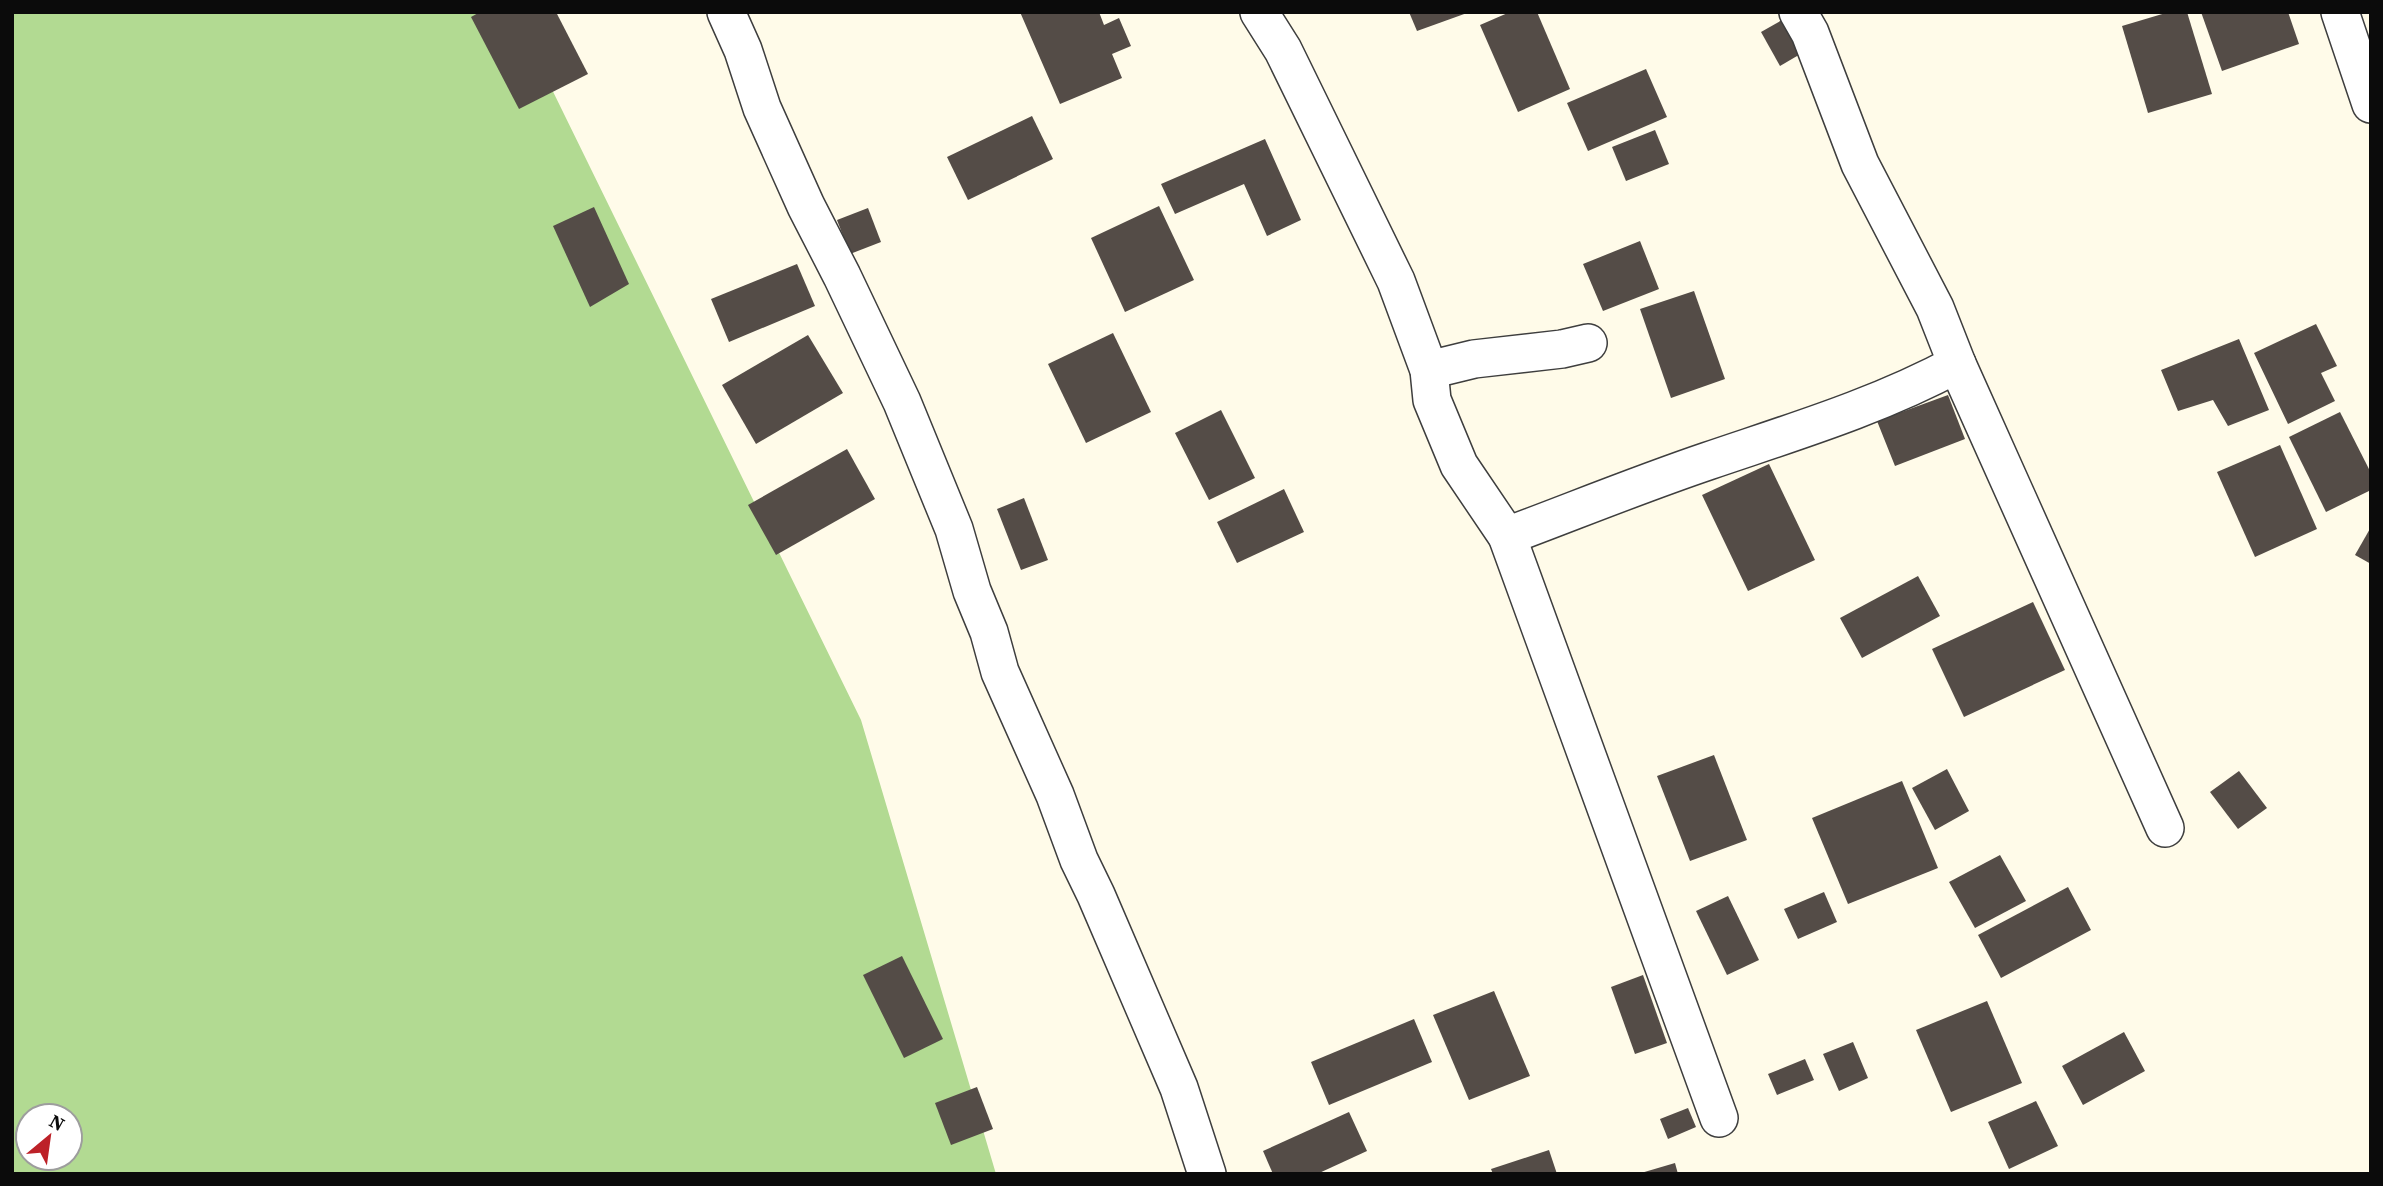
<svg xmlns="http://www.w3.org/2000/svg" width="2383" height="1186" font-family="'Source Serif 4',serif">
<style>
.forest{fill:#b2da92;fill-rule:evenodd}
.building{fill:#544c47}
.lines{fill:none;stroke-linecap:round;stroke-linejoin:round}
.street-casing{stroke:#3e3e3e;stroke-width:40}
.street{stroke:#fff;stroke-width:37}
</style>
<rect width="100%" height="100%" fill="#fffbe9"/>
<path class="forest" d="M12 12H514L861 720 996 1174H12ZM28 1116H70V1158H28Z"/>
<g class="building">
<path d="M480 12H556L588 74 519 109 471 17Z"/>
<path d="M1020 12H1099L1104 25 1119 18 1131 46 1112 54 1122 78 1060 104Z"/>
<path d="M1409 12H1467V13L1417 31Z"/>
<path d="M1510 12H1537L1570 89 1518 112 1480 25Z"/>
<path d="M2169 12H2187L2212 94 2148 113 2122 26Z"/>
<path d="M2201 12H2288L2299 44 2222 71Z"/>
<path d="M1789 16 1809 49 1780 66 1761 32Z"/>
<path d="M1646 69 1667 117 1588 151 1567 103Z"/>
<path d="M1032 116 1053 159 968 200 947 157Z"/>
<path d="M1655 130 1669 164 1626 181 1612 147Z"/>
<path d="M1265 139 1301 220 1267 236 1244 184 1175 214 1161 184Z"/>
<path d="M1159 206 1194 280 1125 312 1091 238Z"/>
<path d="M594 207 629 284 590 307 553 226Z"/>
<path d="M868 208 881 242 850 254 837 220Z"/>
<path d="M1640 241 1659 289 1603 311 1583 264Z"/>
<path d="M797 264 815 306 729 342 711 299Z"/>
<path d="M1694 291 1725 379 1671 398 1640 309Z"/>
<path d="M2316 324 2337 366 2321 373 2335 401 2288 424 2254 353Z"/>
<path d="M1113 333 1151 412 1086 443 1048 364Z"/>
<path d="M808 335 843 393 756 444 722 385Z"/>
<path d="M2239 339 2269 410 2228 426 2213 400 2178 411 2161 370Z"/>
<path d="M1948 395 1965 439 1895 466 1877 421Z"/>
<path d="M1221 410 1255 478 1209 500 1175 433Z"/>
<path d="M2340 412 2371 473V490L2326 512 2289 437Z"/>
<path d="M2280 445 2317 529 2255 557 2217 472Z"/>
<path d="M847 449 875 499 776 555 748 505Z"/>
<path d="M1769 464 1815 560 1748 591 1702 495Z"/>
<path d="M1284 489 1304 532 1237 563 1217 522Z"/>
<path d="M1024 498 1048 560 1021 570 997 509Z"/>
<path d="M2371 527V564L2355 555Z"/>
<path d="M1918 576 1940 616 1862 658 1840 618Z"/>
<path d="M2033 602 2065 670 1964 717 1932 649Z"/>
<path d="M1714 755 1747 840 1690 861 1657 776Z"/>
<path d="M1947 769 1969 811 1935 830 1912 788Z"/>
<path d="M2239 771 2267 808 2238 829 2210 792Z"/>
<path d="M1902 781 1938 868 1848 904 1812 818Z"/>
<path d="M2000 855 2026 901 1975 928 1949 882Z"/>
<path d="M2068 887 2091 930 2001 978 1978 935Z"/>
<path d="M1824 892 1837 922 1798 939 1784 909Z"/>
<path d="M1728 896 1759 960 1727 975 1696 911Z"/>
<path d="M902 956 943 1039 904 1058 863 975Z"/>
<path d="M1643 975 1667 1043 1635 1054 1611 987Z"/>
<path d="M1494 991 1530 1076 1469 1100 1433 1015Z"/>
<path d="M1987 1001 2022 1083 1951 1112 1916 1030Z"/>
<path d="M1414 1019 1432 1062 1329 1105 1311 1062Z"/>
<path d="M2124 1032 2145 1071 2083 1105 2062 1066Z"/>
<path d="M1853 1042 1868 1078 1839 1091 1823 1054Z"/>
<path d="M1805 1059 1814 1080 1777 1095 1768 1074Z"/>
<path d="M977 1087 993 1129 951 1145 935 1103Z"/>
<path d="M2036 1101 2058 1146 2009 1169 1988 1122Z"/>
<path d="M1688 1108 1696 1127 1668 1139 1660 1119Z"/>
<path d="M1349 1112 1367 1151 1317 1174H1273L1263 1151Z"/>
<path d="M1549 1150 1557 1174H1493L1491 1169Z"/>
<path d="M1675 1163 1678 1174H1641V1173Z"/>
</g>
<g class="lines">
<defs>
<g id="street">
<path d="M726 12 743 50 762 108 806 206 842 276 902 402 954 529 972 591 989 632 1000 672 1055 795 1079 860 1096 895 1179 1088 1207 1174"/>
<path d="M1259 12 1283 50 1396 281 1429 370 1432 400 1459 465 1507 536 1719 1118"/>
<path d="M2340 12 2371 104"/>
<path d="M1957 364 2165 828"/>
<path d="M1429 370 1474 359 1562 349 1588 343"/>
<path d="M1507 536C1574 511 1640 484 1708 461 1793 432 1877 407 1957 364L1935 308 1860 164 1810 33 1798 12"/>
</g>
</defs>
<use href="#street" class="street-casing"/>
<use href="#street" class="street"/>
</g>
<rect width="2383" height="1186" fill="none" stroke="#0b0b0b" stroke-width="28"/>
<g transform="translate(49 1137) rotate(29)"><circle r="33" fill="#ffffff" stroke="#9d9d9d" stroke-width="2"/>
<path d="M0-5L12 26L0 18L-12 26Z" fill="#bd2128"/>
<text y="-10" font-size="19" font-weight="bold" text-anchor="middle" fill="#0b0b0b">N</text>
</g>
</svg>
